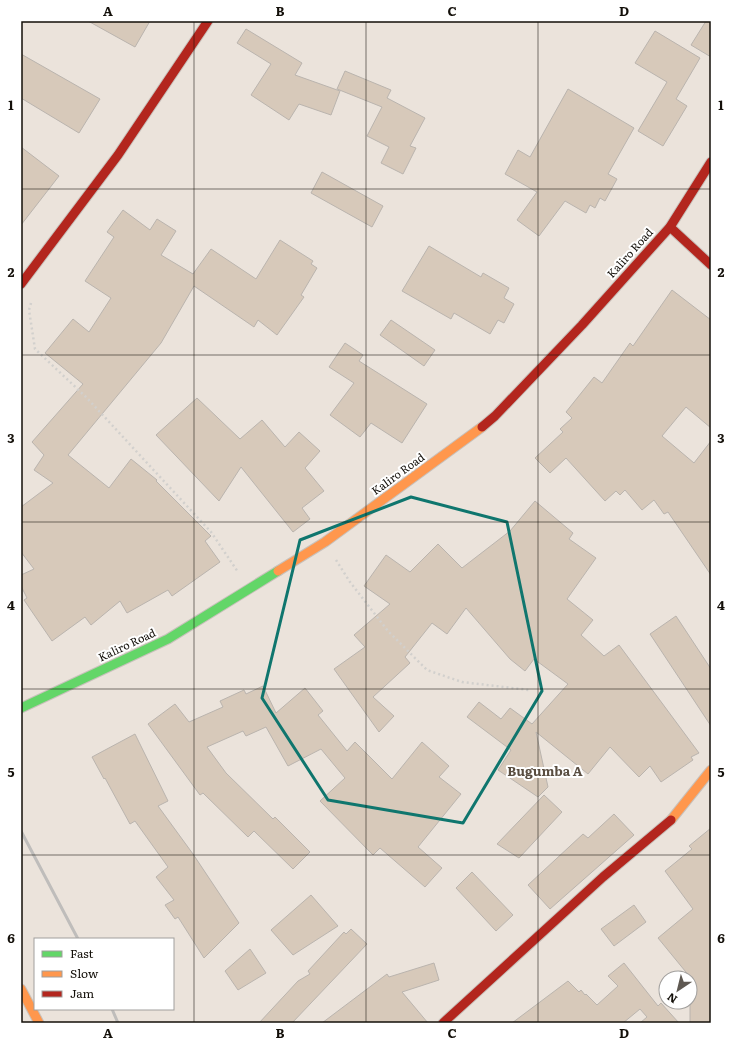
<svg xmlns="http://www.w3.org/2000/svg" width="732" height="1044" font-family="Literata,serif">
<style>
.building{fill:#d7c9ba;stroke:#bab4ae}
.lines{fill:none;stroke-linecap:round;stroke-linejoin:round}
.fast-casing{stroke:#c8c1bb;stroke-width:11}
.slow-casing{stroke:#c8c1bb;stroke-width:11}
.jam-casing{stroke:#c8c1bb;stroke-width:11}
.path{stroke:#d2d0cd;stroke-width:2.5;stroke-dasharray:2 3;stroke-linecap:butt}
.fast{stroke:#63d668;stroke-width:9}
.slow{stroke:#ff974d;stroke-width:9}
.jam{stroke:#b3261e;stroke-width:9}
.rail{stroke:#bfbdbb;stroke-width:3}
.marked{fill:none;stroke:#0f766e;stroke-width:3;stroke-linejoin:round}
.grid{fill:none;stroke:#130f09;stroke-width:1;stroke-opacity:0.55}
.labels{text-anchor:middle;stroke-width:4;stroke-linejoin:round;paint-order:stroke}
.street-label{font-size:11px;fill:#130f09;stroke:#fff}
.quarter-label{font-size:13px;font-weight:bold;fill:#594d40;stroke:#fff}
.neatline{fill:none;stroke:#130f09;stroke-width:1.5}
.grid-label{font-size:13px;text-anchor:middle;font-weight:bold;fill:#130f09}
</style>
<rect width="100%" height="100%" fill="#ebe3db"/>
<g class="building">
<path d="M88 21H150L135 47Z"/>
<path d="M706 21H711V57L691 45Z"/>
<path d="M246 29 302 63 295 75 340 91 331 115 299 104 289 120 251 95 271 64 237 43Z"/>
<path d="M655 31 700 58 676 99 687 106 663 146 638 131 667 82 635 63Z"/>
<path d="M21 54 100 99 79 133 21 98Z"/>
<path d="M345 71 391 90 387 98 425 118 410 146 416 148 403 174 381 163 389 147 367 136 382 107 337 89Z"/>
<path d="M568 89 634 128 608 174 617 179 605 201 600 198 595 208 590 205 586 213 565 201 539 236 517 220 537 192 505 174 518 150 530 157Z"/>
<path d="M21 147 59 176 21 225Z"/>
<path d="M322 172 383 206 372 227 311 193Z"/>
<path d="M123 210 150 230 157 219 176 231 161 255 193 274 211 249 256 279 280 240 313 261 311 264 317 268 301 295 304 297 277 335 258 320 254 327 194 286 161 343 68 455 109 488 131 459 157 480 156 481 211 536 205 541 220 562 172 596 168 590 127 613 120 601 91 625 85 617 52 641 24 600 27 598 21 586V575L34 569 21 552V507L53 483 34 470 44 455 32 442 83 384 45 353 73 319 89 332 111 298 85 281 114 237 107 232Z"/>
<path d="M429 246 481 277 483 273 509 288 504 298 514 304 504 323 498 320 490 334 454 313 451 319 402 291Z"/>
<path d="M672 290 711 320V428L686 407 662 436 694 463 711 441V575L668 512 664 514 654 500 642 510 625 490 620 495 616 491 605 501 566 458 550 473 535 458 563 432 560 429 572 418 566 412 594 377 602 383 630 343 633 346Z"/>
<path d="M391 320 435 350 424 366 380 335Z"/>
<path d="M345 343 363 355 359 361 427 404 402 443 371 423 360 437 330 415 354 383 329 367Z"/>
<path d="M197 398 240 439 262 420 285 447 299 432 320 451 305 468 324 491 302 508 310 519 293 532 241 467 219 501 156 435Z"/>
<path d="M535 501 573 533 569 539 596 558 567 599 593 620 581 635 604 656 619 645 699 753 691 757 693 760 661 782 650 766 639 777 610 747 588 774 536 732 548 787 538 797 498 770 511 750 467 717 479 702 501 719 510 708 532 724 568 684 534 659 525 671 510 659 466 608 447 634 432 623 405 657 410 663 373 697 394 716 379 732 334 669 365 647 354 635 390 604 364 586 386 555 410 572 438 544 462 568 510 531Z"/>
<path d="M676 616 711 669V726L650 634Z"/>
<path d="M263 686 276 713 305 688 323 711 318 715 347 751 355 742 392 779 422 742 449 766 439 777 461 794 418 847 442 868 425 887 380 848 373 855 320 801 345 778 321 749 288 766 266 727 246 736 243 731 207 747 226 773 273 819 275 817 310 852 293 869 254 831 248 837 203 793 200 795 148 724 175 704 189 722 223 707 220 701 244 690 246 694Z"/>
<path d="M135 734 168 801 158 806 193 854 239 923 204 958 178 917 175 919 165 905 174 900 156 877 168 867 135 821 130 824 105 778 104 779 92 757Z"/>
<path d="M544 795 562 812 519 858 497 844Z"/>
<path d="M614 814 634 835 550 909 528 885 583 834 588 838Z"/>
<path d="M711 828V1023H690V977L658 938 693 909 665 871 692 849 689 846Z"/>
<path d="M472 872 513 915 496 931 456 888Z"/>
<path d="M311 895 338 926 293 955 271 930Z"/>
<path d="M634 905 646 922 614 946 601 929Z"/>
<path d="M351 929 367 944 292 1023H259L298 981 310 974 308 971 344 932 346 934Z"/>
<path d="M250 949 266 973 238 990 225 971Z"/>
<path d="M434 963 439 980 402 992 428 1023H322L387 974 389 977Z"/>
<path d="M624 963 658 1006 661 1003 679 1023H640L647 1017 640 1009 623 1023H512L568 981 579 992 581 990 585 995 586 994 597 1005 618 986 608 976Z"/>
</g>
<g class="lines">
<defs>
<path id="fast" d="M21 708 168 639 278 571"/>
<g id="slow">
<path d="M278 571 325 542 482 427"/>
<path d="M671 820 711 770"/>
<path d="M21 989 39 1023"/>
</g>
<g id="jam">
<path d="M670 227 711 265"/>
<path d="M21 284 118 155 208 21"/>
<path d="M482 427 495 416 582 325 670 227 711 162"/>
<path d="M443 1023 603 877 671 820"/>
</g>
</defs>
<use href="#fast" class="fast-casing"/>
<use href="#slow" class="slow-casing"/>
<use href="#jam" class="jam-casing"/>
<g class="path">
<path d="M31 303 29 310 35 349 86 397 211 532 238 572"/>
<path d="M336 560 350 582 388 631 427 670 462 682 529 690"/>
</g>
<use href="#fast" class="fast"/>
<use href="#slow" class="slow"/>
<use href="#jam" class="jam"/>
<g class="rail">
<path d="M21 831 78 939"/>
<path d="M112 1009 118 1023"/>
</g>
</g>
<path class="marked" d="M411 497 507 522 542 691 463 823 328 800 262 698 300 540Z"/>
<path class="grid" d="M194 21V1023M366 21V1023M538 21V1023M21 189H711M21 355H711M21 522H711M21 689H711M21 855H711"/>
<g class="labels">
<g class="street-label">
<text transform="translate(630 253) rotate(-48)" y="4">Kaliro Road</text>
<text transform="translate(398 474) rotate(-36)" y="4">Kaliro Road</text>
<text transform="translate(127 645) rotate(-25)" y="4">Kaliro Road</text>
</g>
<g class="quarter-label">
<text x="545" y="776">Bugumba A</text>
</g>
</g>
<rect width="732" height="1044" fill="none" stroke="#ffffff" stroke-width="44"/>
<rect x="34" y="938" width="140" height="72" fill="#ffffff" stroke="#a19f9d"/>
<rect x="42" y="951" width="20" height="6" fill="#63d668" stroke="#a19f9d"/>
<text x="70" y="958" font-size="12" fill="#130f09">Fast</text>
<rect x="42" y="971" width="20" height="6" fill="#ff974d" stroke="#a19f9d"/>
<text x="70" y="978" font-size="12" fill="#130f09">Slow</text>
<rect x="42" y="991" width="20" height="6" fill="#b3261e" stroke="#a19f9d"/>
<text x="70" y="998" font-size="12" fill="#130f09">Jam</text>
<g transform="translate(678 990) rotate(215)"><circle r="19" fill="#ffffff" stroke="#a19f9d"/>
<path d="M0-3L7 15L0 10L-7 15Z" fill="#5f5952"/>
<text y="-6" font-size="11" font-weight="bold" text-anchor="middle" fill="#130f09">N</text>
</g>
<rect x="22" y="22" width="688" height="1000" class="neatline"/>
<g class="grid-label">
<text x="108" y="16">A</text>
<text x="280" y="16">B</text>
<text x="452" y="16">C</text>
<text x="624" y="16">D</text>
<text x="11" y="110">1</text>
<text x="721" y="110">1</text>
<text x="11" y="277">2</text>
<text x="721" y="277">2</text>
<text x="11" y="443">3</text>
<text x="721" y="443">3</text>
<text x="11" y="610">4</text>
<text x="721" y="610">4</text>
<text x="11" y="777">5</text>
<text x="721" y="777">5</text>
<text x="11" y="943">6</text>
<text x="721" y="943">6</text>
<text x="108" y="1038">A</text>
<text x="280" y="1038">B</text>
<text x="452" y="1038">C</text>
<text x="624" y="1038">D</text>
</g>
</svg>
